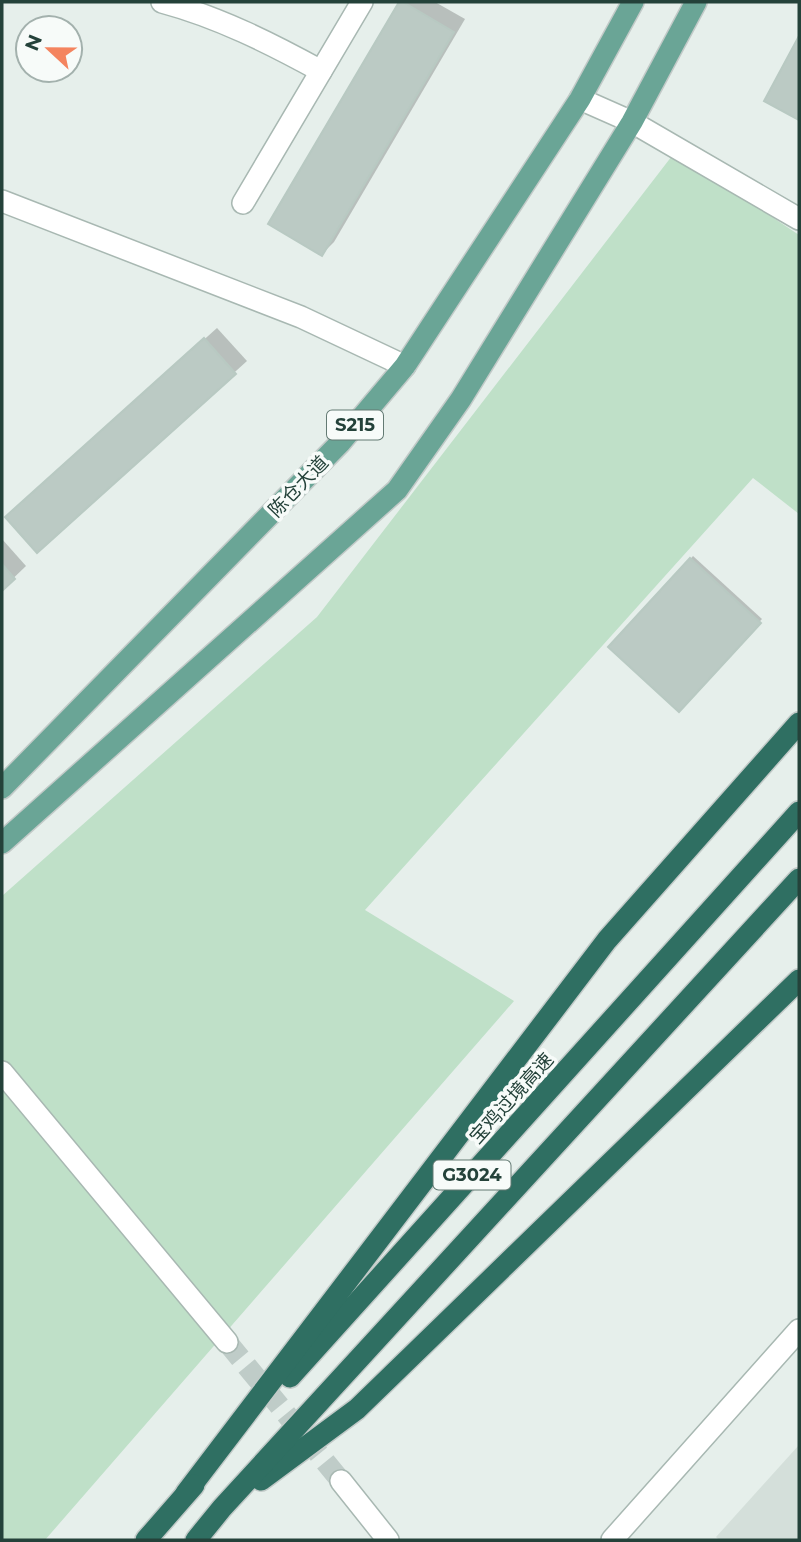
<svg xmlns="http://www.w3.org/2000/svg" width="801" height="1542" font-family="Montserrat,'Noto Sans SC',sans-serif">
<style>
.built{fill:#d4dfda}
.green{fill:#bfe0c8}
.shadow{fill:#0003}
.building{fill:#bbcac4;stroke:#b8c9c2;stroke-width:2}
.lines{fill:none;stroke-linecap:round;stroke-linejoin:round}
.minor-tunnel{stroke:#bfccc8;stroke-width:21;stroke-dasharray:21 10;stroke-linecap:butt}
.minor-casing{stroke:#a8b8b2;stroke-width:24}
.major-casing{stroke:#c2cac8;stroke-width:24}
.highway-casing{stroke:#c2cac8;stroke-width:24}
.minor{stroke:#fff;stroke-width:21}
.major{stroke:#6aa596;stroke-width:21}
.highway{stroke:#2f6f62;stroke-width:21}
.labels{text-anchor:middle;stroke-width:7;stroke-linejoin:round;paint-order:stroke}
.shield{fill:#f7fbf9;stroke:#637a73;stroke-width:2}
.shield-label{font-size:18px;font-weight:bold;fill:#24423a}
.street-label{font-size:19px;fill:#24423a;stroke:#f7fbf9}
</style>
<rect width="100%" height="100%" fill="#e6efeb"/>
<path class="built" d="M799 1445V1540H719L716 1537Z"/>
<path class="green" d="M675 152 799 235V514L753 478 365 910 514 1001 45 1540H2V896L317 617Z"/>
<g class="shadow">
<path d="M401 2H435L465 19 334 242 322 254 270 223Z"/>
<path d="M217 328 247 361 37 551 19 505Z"/>
<path d="M2 539 26 566 2 589Z"/>
<path d="M693 556 762 619 679 709 611 647Z"/>
</g>
<g class="building">
<path d="M399 2H403L454 32 322 256 268 224Z"/>
<path d="M799 36V120L764 101Z"/>
<path d="M204 338 236 374 37 553 5 517Z"/>
<path d="M690 558 761 623 679 712 608 647Z"/>
<path d="M2 564 15 579 2 591Z"/>
</g>
<g class="lines">
<path class="minor-tunnel" d="M227 1342 341 1481"/>
<defs>
<g id="minor">
<path d="M162 2C218 17 270 43 321 71"/>
<path d="M580 99 632 122 799 219"/>
<path d="M2 201 301 317 405 366"/>
<path d="M243 203 362 2"/>
<path d="M2 1072 227 1342"/>
<path d="M341 1481 388 1540"/>
<path d="M612 1540 799 1330"/>
</g>
<g id="major">
<path d="M2 788 340 443 405 366 580 99 633 2"/>
<path d="M2 843 397 490 461 399 632 122 696 2"/>
</g>
<g id="highway">
<path d="M290 1377 799 812"/>
<path d="M261 1480 357 1409 799 980"/>
<path d="M186 1493 607 940 799 723"/>
<path d="M146 1540 194 1485"/>
<path d="M196 1540 222 1508 799 879"/>
</g>
</defs>
<use href="#minor" class="minor-casing"/>
<use href="#major" class="major-casing"/>
<use href="#highway" class="highway-casing"/>
<use href="#minor" class="minor"/>
<use href="#major" class="major"/>
<use href="#highway" class="highway"/>
</g>
<g class="labels">
<g class="shield">
<rect x="327" y="410.5" width="56" height="29" rx="5"/>
<rect x="433.5" y="1160.5" width="77" height="29" rx="5"/>
</g>
<g class="shield-label">
<text x="355" y="431">S215</text>
<text x="472" y="1181">G3024</text>
</g>
<g class="street-label">
<text transform="translate(298 486) rotate(-46)" y="7">陈仓大道</text>
<text transform="translate(511 1098) rotate(-48)" y="7">宝鸡过境高速</text>
</g>
</g>
<rect width="801" height="1542" fill="none" stroke="#24423a" stroke-width="7"/>
<g transform="translate(49 49) rotate(292)"><circle r="33" fill="#f7fbf9" stroke="#a3b1ad" stroke-width="2"/>
<path d="M0-5L12 26L0 18L-12 26Z" fill="#f4845f"/>
<text y="-10" font-size="19" font-weight="bold" text-anchor="middle" fill="#24423a">N</text>
</g>
</svg>
